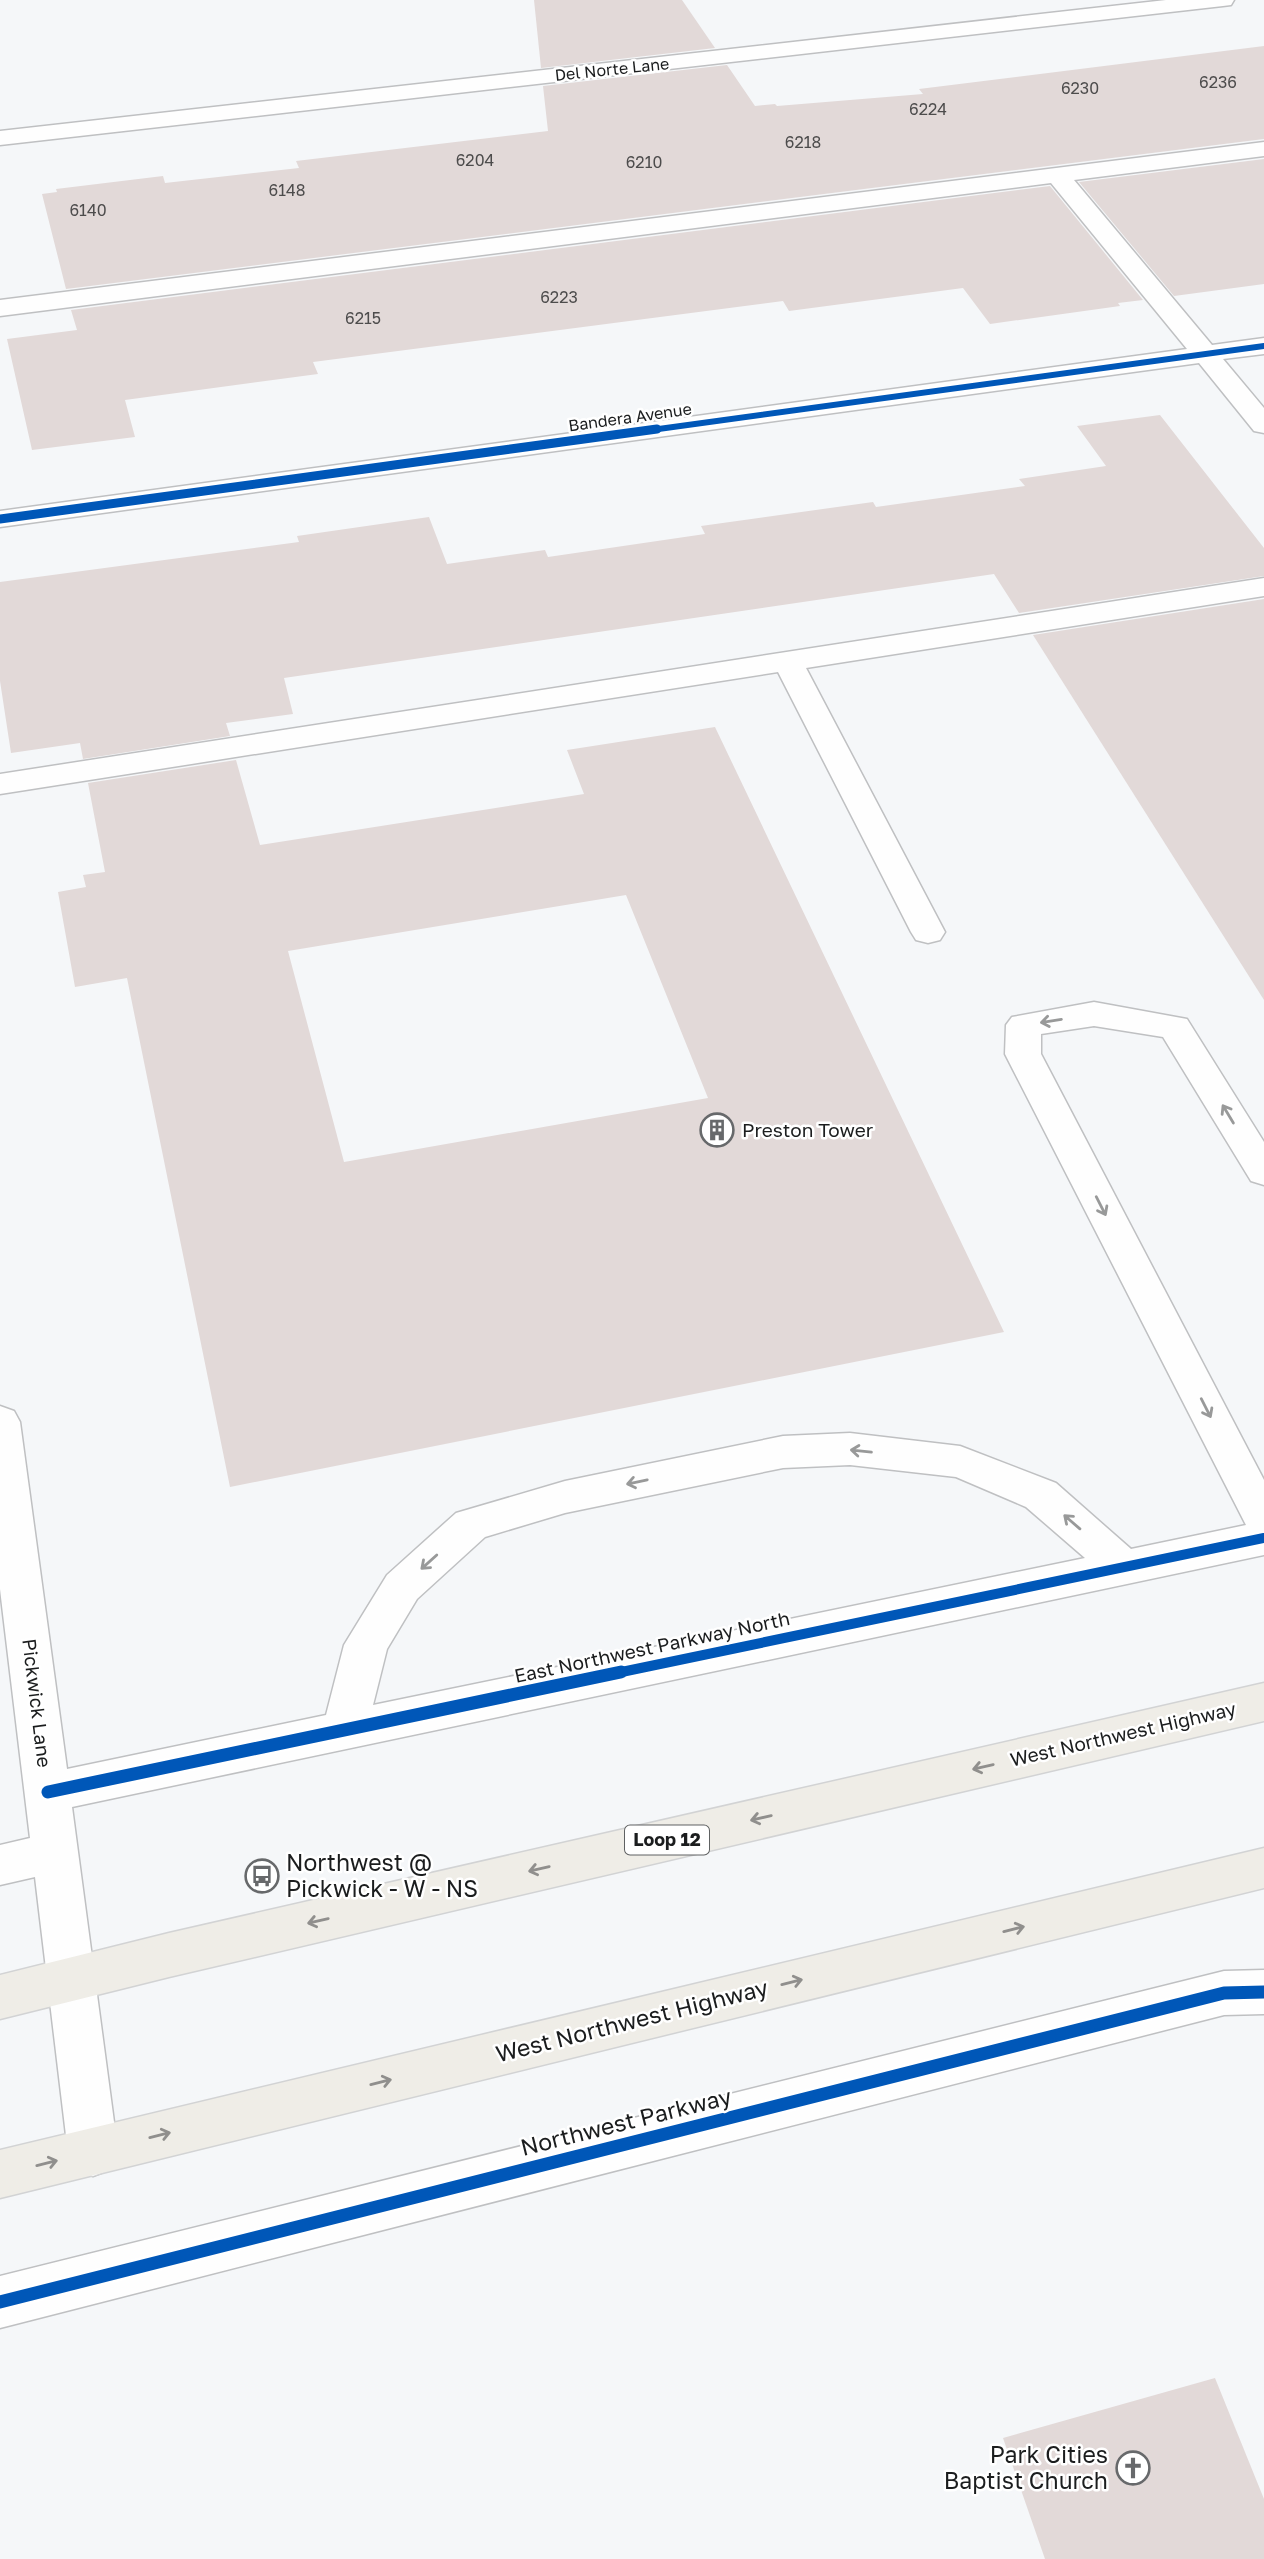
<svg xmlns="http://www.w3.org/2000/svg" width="1264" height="2559" font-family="'Golos Text',sans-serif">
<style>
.building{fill:#e2d9d8;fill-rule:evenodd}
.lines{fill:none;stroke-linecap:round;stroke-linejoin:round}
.minor-casing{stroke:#bfc0c2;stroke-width:3}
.major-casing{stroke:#d2d3d4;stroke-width:3}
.minor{fill:#fefefe;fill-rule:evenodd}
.major{fill:#efede7;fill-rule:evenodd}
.cycleway-far3-casing{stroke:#fff;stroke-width:9}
.cycleway-far2-casing{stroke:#fff;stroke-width:12}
.cycleway-far1-casing{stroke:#fff;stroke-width:15}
.cycleway-casing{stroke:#fff;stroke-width:18}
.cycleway-far3{stroke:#0057b8;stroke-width:6}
.cycleway-far2{stroke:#0057b8;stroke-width:9}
.cycleway-far1{stroke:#0057b8;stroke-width:10}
.cycleway{stroke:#0057b8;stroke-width:13}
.oneway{stroke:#989999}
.oneway2{stroke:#908f8d}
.labels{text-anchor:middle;stroke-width:5;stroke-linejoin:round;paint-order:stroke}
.far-street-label{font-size:16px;fill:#1b1d1e;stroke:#fff}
.number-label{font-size:16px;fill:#4d4c4c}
.shield{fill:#fff;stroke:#5f6162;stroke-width:2}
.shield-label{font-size:18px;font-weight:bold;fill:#1b1d1e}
.poi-label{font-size:19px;fill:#1b1d1e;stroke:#fff;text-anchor:start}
.street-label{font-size:19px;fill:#1b1d1e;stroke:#fff}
.near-poi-label{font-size:23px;fill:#1b1d1e;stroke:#fff;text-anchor:start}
.near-street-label{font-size:23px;fill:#1b1d1e;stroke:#fff}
</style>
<rect width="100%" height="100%" fill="#f5f7f9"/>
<g class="building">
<path d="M534 0H682L715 48 541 68Z"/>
<path d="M1264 46V139L66 289 42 194 57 192 56 189 163 176 165 183 299 168 296 161 548 131 543 86 727 65 755 106 775 104 777 106 923 94 919 89Z"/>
<path d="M1264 159V284L1174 296 1079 182Z"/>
<path d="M1050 186 1143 300 1118 303 1120 306 990 324 963 288 789 311 783 301 313 362 318 374 125 400 135 437 32 450 7 339 77 330 71 310Z"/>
<path d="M1160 415 1264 548V576L1019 613 994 574 284 678 293 714 226 723 230 736 83 759 80 743 11 753 0 681V582L299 542 297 536 429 517 447 564 545 550 548 557 705 534 701 526 873 502 876 507 1025 486 1019 479 1106 466 1077 426Z"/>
<path d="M1264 599V1000L1033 635Z"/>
<path d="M715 727 1004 1332 230 1487 127 978 75 987 58 892 86 887 83 875 105 872 88 783 236 760 260 845 584 794 567 750ZM626 895 708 1098 344 1162 288 951Z"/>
<path d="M1215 2378 1264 2499V2559H1045L1003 2438Z"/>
</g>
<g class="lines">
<defs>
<g id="minor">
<path d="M1166 0H1234L1231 5 1223 6 0 145V131Z"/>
<path d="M1264 142V156L1074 180 1212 345 1264 338V354L1223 359 1264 408V433L1254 431 1199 363 0 527V511L1187 349 1051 183 0 316V300Z"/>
<path d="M1264 578V596L806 668 945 932 940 940 928 943 916 940 911 932 778 672 0 794V774Z"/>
<path d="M1094 1002 1187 1019 1264 1142V1185L1251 1181 1163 1037 1094 1026 1041 1034V1054L1264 1480V1555L72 1807 118 2152 111 2169 93 2176 75 2169 68 2152 35 1877 0 1885V1845L30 1838 0 1589V1406L14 1411 20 1422 67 1769 326 1715 344 1645 387 1575 456 1513 565 1481 783 1436 850 1433 960 1446 1056 1483 1131 1549 1246 1525 1005 1054 1006 1025 1012 1017ZM850 1465 956 1477 1026 1507 1085 1558 373 1705 387 1649 417 1599 485 1537 565 1513 783 1468Z"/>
<path d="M1264 1970V2014L1224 2015 0 2328V2276L1224 1971Z"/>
</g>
<g id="major">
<path d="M1264 1683V1721L169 1977 0 2019V1975L169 1933Z"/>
<path d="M1264 1848V1888L0 2198V2150Z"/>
</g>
</defs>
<use href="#minor" class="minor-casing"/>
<use href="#major" class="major-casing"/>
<use href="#minor" class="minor"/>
<use href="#major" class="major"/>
<defs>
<path id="cycleway-far3" d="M644 431 1264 346"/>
<path id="cycleway-far2" d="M0 519 657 429"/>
<path id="cycleway-far1" d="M612 1674 1264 1538"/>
<g id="cycleway">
<path d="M48 1792 621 1672"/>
<path d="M0 2302 1224 1993 1264 1992"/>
</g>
</defs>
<use href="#cycleway-far3" class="cycleway-far3-casing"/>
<use href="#cycleway-far2" class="cycleway-far2-casing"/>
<use href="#cycleway-far1" class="cycleway-far1-casing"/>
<use href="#cycleway" class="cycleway-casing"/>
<use href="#cycleway-far3" class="cycleway-far3"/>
<use href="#cycleway-far2" class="cycleway-far2"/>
<use href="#cycleway-far1" class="cycleway-far1"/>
<use href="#cycleway" class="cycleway"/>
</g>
<defs><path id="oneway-shaft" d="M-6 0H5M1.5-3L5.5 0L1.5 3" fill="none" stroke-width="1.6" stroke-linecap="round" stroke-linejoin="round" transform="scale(1.75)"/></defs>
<g class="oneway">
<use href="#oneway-shaft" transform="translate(1051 1021) rotate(171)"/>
<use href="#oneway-shaft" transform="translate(1228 1114) rotate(-121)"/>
<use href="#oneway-shaft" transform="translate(1101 1206) rotate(63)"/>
<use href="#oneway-shaft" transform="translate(1206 1408) rotate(63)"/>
<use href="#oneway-shaft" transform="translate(861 1451) rotate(-174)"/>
<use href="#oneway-shaft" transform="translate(637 1482) rotate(168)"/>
<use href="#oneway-shaft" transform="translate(1072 1522) rotate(-139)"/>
<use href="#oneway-shaft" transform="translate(429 1562) rotate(138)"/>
</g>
<g class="oneway2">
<use href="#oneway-shaft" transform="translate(983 1767) rotate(167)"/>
<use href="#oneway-shaft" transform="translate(761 1818) rotate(167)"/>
<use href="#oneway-shaft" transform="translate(539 1869) rotate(167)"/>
<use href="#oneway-shaft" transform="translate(318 1921) rotate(167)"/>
<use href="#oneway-shaft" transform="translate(1014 1929) rotate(-14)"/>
<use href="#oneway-shaft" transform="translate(792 1982) rotate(-14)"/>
<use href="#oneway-shaft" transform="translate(381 2082) rotate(-14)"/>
<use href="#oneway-shaft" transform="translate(160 2135) rotate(-14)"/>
<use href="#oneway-shaft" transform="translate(47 2163) rotate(-14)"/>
</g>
<defs>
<symbol id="building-ring" viewBox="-11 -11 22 22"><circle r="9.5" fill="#fff" stroke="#67696b" stroke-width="1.5"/><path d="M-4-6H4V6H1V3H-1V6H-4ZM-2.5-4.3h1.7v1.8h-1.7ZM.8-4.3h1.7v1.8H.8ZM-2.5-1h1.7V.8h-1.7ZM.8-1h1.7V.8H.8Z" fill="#67696b"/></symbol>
<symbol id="bus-ring" viewBox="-11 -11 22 22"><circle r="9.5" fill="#fff" stroke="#67696b" stroke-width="1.5"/><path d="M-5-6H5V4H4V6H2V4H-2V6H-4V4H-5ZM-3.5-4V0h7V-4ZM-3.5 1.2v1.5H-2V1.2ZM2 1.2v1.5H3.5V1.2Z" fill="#67696b"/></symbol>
<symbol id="church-ring" viewBox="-11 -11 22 22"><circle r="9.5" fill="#fff" stroke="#67696b" stroke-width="1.5"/><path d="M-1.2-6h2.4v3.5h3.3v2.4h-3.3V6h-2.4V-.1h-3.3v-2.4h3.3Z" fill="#67696b"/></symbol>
</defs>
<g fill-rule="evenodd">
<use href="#building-ring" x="698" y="1111" width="38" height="38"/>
<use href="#bus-ring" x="243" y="1857" width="38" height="38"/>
<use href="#church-ring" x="1114" y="2449" width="38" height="38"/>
</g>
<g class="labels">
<g class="far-street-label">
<text transform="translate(612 69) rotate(-6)" y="6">Del Norte Lane</text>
<text transform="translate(630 417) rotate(-8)" y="6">Bandera Avenue</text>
</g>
<g class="number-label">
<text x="1218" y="88">6236</text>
<text x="1080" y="94">6230</text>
<text x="928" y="115">6224</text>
<text x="803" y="148">6218</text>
<text x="475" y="166">6204</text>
<text x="644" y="168">6210</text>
<text x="287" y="196">6148</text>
<text x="88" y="216">6140</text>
<text x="559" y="303">6223</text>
<text x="363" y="324">6215</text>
</g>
<rect class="shield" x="625" y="1825.5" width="84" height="29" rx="5"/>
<g class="shield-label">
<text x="667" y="1846">Loop 12</text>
</g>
<g class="poi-label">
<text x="742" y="1137">Preston Tower</text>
</g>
<g class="street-label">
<text transform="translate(652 1647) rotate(-12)" y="7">East Northwest Parkway North</text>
<text transform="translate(37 1703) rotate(83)" y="7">Pickwick Lane</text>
<text transform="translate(1123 1734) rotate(-13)" y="7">West Northwest Highway</text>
</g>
<g class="near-poi-label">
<text x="286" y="1871">Northwest @<tspan x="286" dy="26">Pickwick - W - NS</tspan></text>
<text x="1108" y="2463" text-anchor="end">Park Cities<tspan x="1108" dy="26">Baptist Church</tspan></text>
</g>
<g class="near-street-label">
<text transform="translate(632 2021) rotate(-14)" y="8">West Northwest Highway</text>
<text transform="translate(626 2122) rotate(-14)" y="8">Northwest Parkway</text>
</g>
</g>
</svg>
